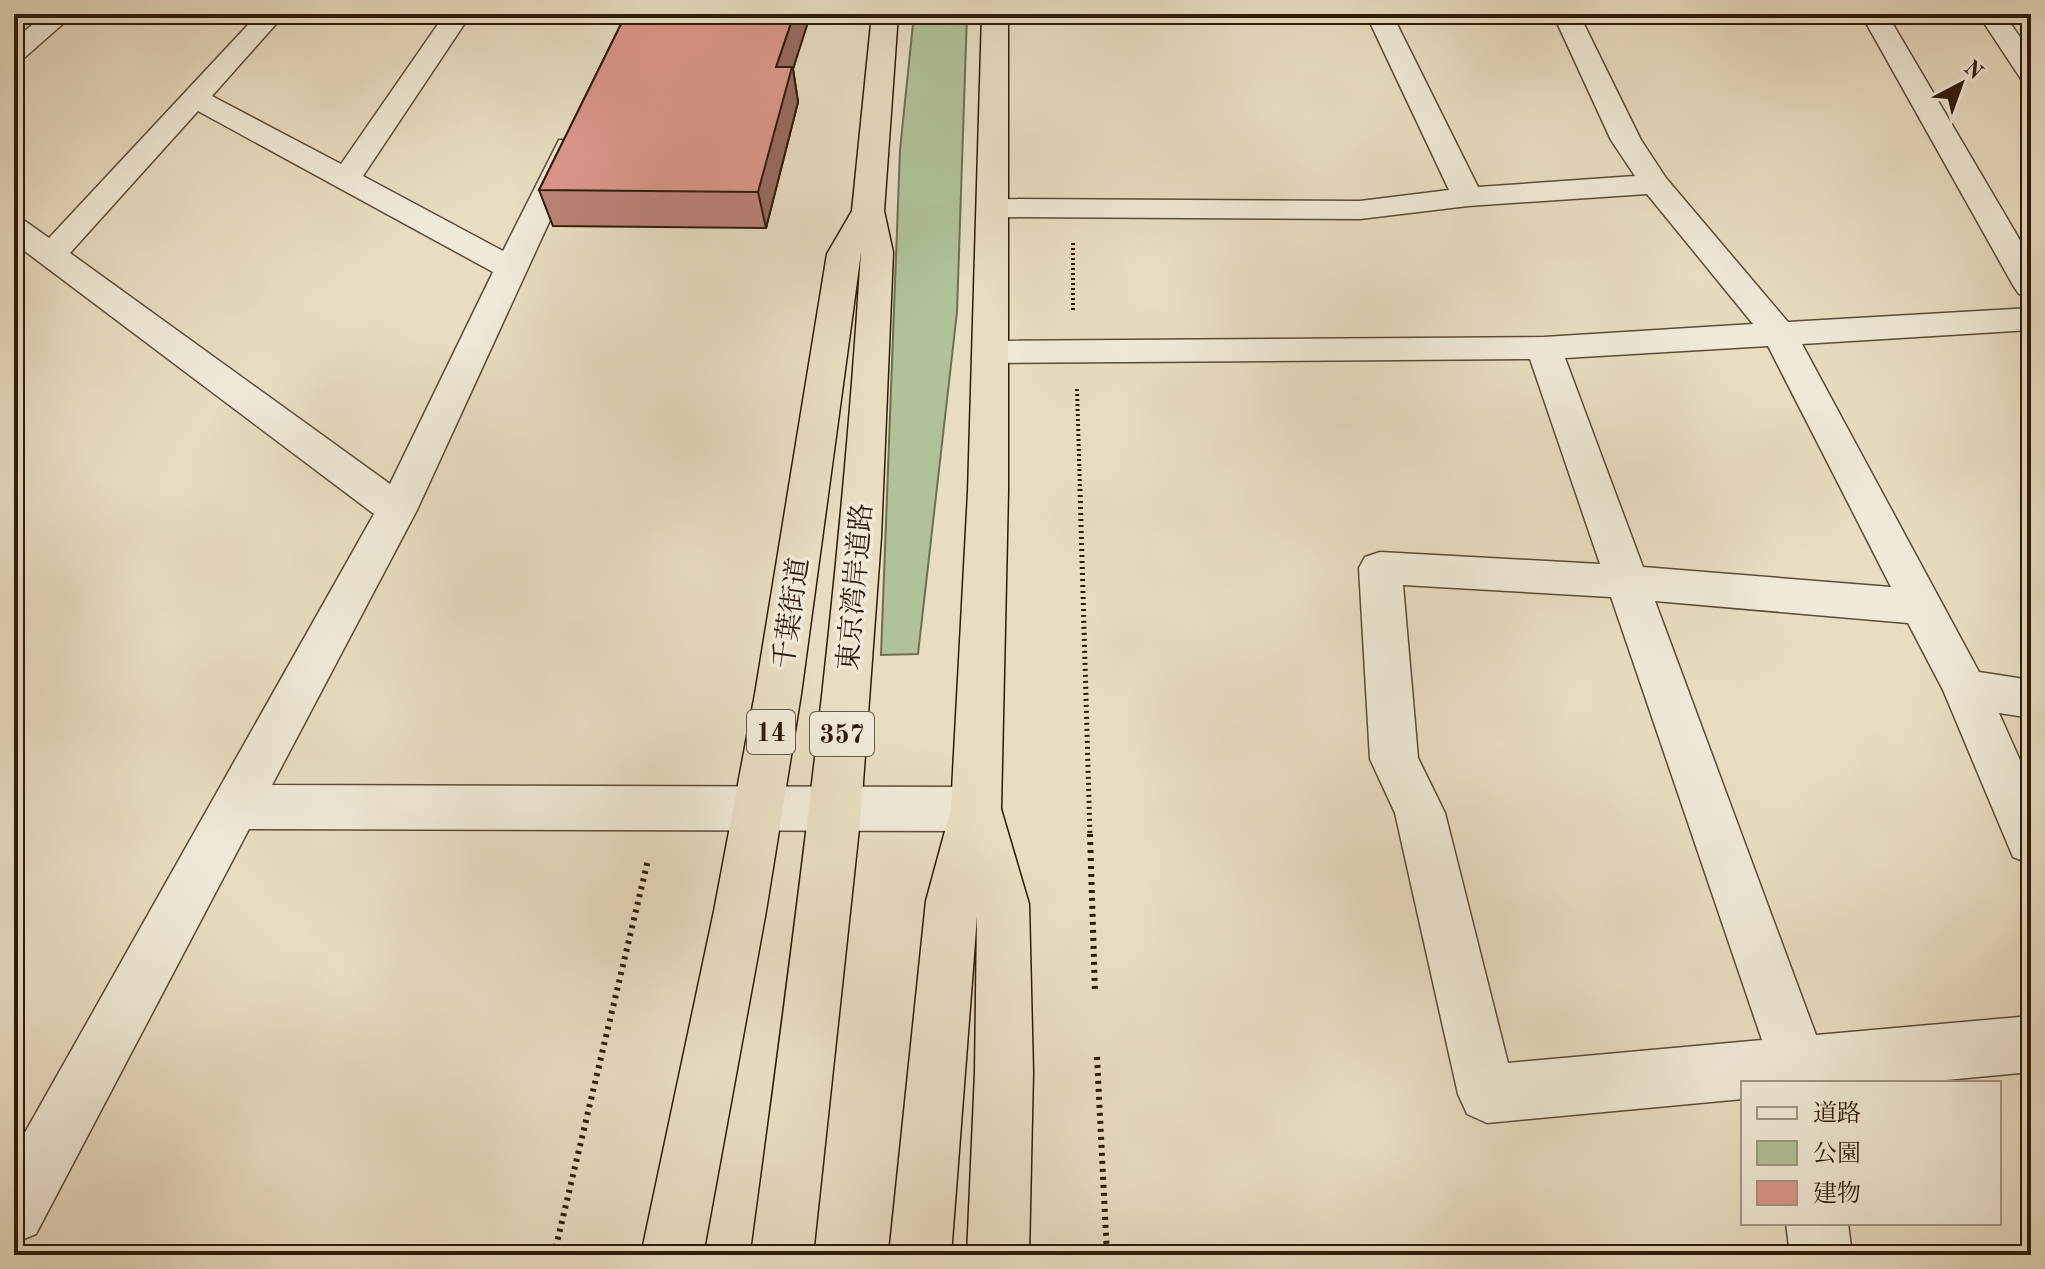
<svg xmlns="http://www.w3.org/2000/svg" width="2045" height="1269" font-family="'Old Standard TT','Noto Serif JP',serif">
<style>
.green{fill:#afc298;stroke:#6e6f51;stroke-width:2}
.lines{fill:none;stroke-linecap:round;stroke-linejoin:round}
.minor-casing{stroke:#5c4c38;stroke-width:3}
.highway-casing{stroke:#2e1c0a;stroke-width:3}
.path-far2{stroke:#2e1c0a;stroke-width:4;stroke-dasharray:2 3;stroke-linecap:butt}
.path-far1{stroke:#2e1c0a;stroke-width:5;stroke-dasharray:2 4;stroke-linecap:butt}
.path{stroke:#2e1c0a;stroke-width:6;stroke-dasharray:3 5;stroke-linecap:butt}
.minor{fill:#f0e9d7;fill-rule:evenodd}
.highway{fill:#e8ddc1;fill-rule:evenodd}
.wall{fill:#bc8278;stroke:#2e1c0a;stroke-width:2}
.shaded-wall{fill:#996a61;stroke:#2e1c0a;stroke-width:2}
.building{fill:#db978b;stroke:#2e1c0a;stroke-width:2}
.labels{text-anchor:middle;stroke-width:7;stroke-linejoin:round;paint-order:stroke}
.shield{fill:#f0e9d7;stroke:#685a48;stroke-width:2}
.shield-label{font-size:26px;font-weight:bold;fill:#2e1c0a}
.street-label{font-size:28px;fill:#2e1c0a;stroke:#f0e9d7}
</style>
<rect width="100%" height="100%" fill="#e8ddc1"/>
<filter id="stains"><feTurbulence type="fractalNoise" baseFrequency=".0025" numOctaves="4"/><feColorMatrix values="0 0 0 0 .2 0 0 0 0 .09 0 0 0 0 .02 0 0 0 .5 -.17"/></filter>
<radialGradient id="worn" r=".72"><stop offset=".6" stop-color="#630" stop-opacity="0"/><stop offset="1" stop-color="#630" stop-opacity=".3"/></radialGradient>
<path class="green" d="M914 14H967L957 312 918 654 881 655 900 150Z"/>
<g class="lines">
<defs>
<g id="minor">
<path d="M45 14H74L23 59 14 61V40Z"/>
<path d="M258 14H285L212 96 341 164 445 14H471L363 176 503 251 559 140H579L584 146 417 510 272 785 976 787 993 793 1001 809 993 825 976 831 249 829 36 1234 14 1243V1152L374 514 14 243V218L25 221 49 238ZM198 111 493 272 390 484 70 253Z"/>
<path d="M1366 14H1392L1478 187 1635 176 1611 140 1553 14H1579L1641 140 1666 178 1788 322 2031 308V330L1802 344 1979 672 2031 680V718L1999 713 2031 785V864L2013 857 1943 690 1908 623 1655 601 1816 1035 2031 1016V1072L1914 1083H1743V1099L1487 1123 1467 1114 1458 1094 1395 813 1370 759 1359 568 1365 557 1380 552 1600 564 1530 359 991 363 978 360 973 352 978 344 991 341 1544 337 1753 324 1647 194 1468 206 1360 219 994 217 983 215 978 208 983 201 994 199 1360 201 1449 190ZM1768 346 1891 587 1643 567 1565 358ZM1403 585 1611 597 1762 1040 1508 1063 1445 813 1418 758Z"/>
<path d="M1861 14H1887L2031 259V297L2019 294 2014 287Z"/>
<path d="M1978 14H2004L2031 53V81L2021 79Z"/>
<path d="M1786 1223H1848L1852 1255H1790Z"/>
</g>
<g id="highway">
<path d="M872 14H898L884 211 893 252 881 537 861 810 813 1255H751C796 921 841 588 861 252L801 694 766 911 703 1255H641L714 911 755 694 827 254 852 211Z"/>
<path d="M982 14H1008V492L1001 809 1029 904 1033 1072 1029 1255H967L975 1072 977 916 951 1255H889L926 901 951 809 968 492Z"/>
</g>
</defs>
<use href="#minor" class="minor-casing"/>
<use href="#highway" class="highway-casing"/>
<g class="path-far2">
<path d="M1073 243V313"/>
<path d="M1077 389 1080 491"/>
</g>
<path class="path-far1" d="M1080 489 1090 836"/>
<g class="path">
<path d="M1090 834 1095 993"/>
<path d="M1097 1057 1107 1255"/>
<path d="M554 1255 648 860"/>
</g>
<use href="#minor" class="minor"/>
<use href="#highway" class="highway"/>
</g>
<path class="wall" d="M626 14H809L793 69 798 102 766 228 553 226 539 190Z"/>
<path class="shaded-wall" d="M794 14H809L810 16 793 69 798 102 766 228 758 192 776 67Z"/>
<path class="building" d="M626 14H794L776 67H792L758 192 539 190Z"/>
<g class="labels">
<g class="shield">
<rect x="747" y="710" width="48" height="44" rx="6"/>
<rect x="810" y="712" width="64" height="44" rx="6"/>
</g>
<g class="shield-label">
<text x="771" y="741">14</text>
<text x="842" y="743">357</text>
</g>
<g class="street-label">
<text transform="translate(854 587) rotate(-85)" y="10">東京湾岸道路</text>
<text transform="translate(790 613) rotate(-82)" y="10">千葉街道</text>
</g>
</g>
<rect width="2045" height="1269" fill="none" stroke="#e8ddc1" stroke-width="48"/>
<rect x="16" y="16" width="2013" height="1237" fill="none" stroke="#2e1c0a" stroke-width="4"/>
<rect x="24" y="24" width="1997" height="1221" fill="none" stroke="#2e1c0a" stroke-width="2"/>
<rect x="1741" y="1081" width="260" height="144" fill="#f0e9d7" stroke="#a29785" stroke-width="2"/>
<rect x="1757" y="1107" width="40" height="12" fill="#f0e9d7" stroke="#a29785" stroke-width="2"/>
<text x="1813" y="1121" font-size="24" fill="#2e1c0a">道路</text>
<rect x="1757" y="1141" width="40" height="24" fill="#afc298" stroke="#a29785" stroke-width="2"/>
<text x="1813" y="1161" font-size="24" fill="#2e1c0a">公園</text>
<rect x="1757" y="1181" width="40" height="24" fill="#db978b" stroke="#a29785" stroke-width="2"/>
<text x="1813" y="1201" font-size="24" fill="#2e1c0a">建物</text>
<g transform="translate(1961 84) rotate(41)" stroke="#f0e9d7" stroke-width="6" paint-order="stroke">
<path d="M0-6L14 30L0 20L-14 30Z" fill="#2e1c0a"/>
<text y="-12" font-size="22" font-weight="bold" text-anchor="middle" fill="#2e1c0a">N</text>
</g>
<rect width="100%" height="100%" filter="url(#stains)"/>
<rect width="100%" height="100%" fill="url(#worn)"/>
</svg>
